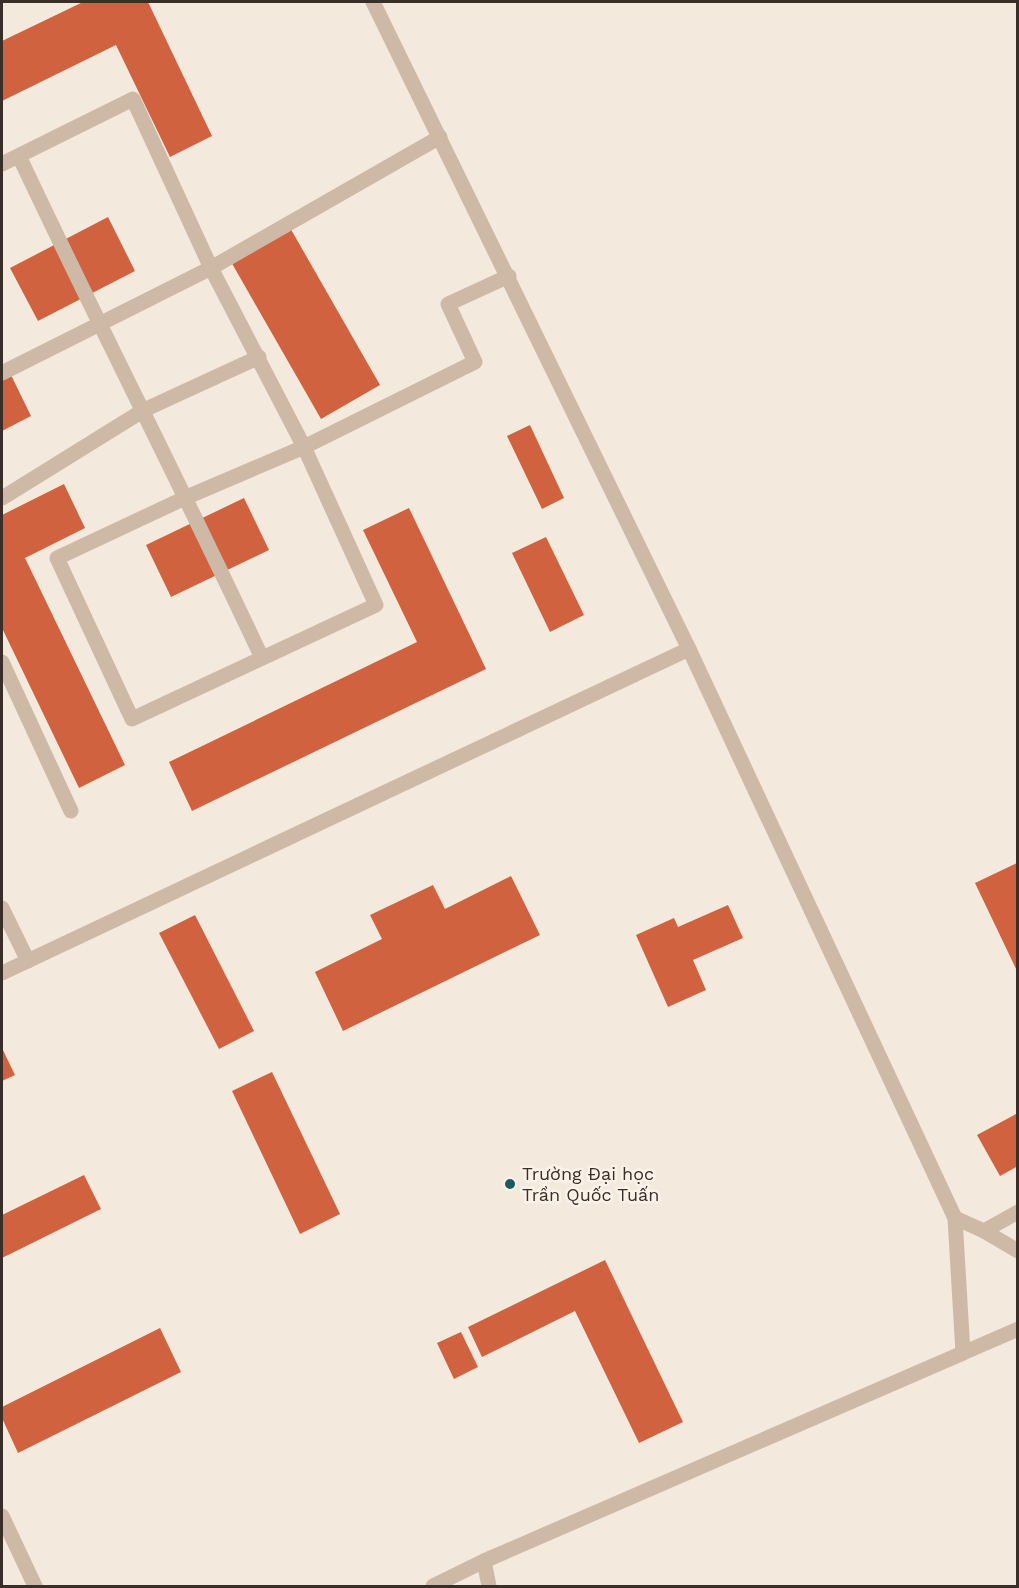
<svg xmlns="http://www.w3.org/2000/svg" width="1019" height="1588" font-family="'Work Sans',sans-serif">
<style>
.building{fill:#d06240}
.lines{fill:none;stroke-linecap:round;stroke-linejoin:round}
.minor{stroke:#ceb9a7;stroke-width:15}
.poi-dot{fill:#1a5b5f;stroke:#fbf3ea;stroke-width:2}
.labels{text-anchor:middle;stroke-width:5;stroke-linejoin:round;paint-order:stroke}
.poi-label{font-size:18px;fill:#3a2e28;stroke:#fbf3ea;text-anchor:start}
</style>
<rect width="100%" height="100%" fill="#f4e9dd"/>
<g class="building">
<path d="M83 2H148L212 136 170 157 116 45 2 101V41Z"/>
<path d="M108 217 135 271 38 321 10 268Z"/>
<path d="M289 226 380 385 321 419 230 260Z"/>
<path d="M10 373 31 416 2 431V378Z"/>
<path d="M530 425 564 498 542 509 507 436Z"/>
<path d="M64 484 85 528 25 558 125 765 79 788 2 628V515Z"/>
<path d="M244 498 269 550 171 597 146 545Z"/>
<path d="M409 508 486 669 192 811 169 762 417 642 363 530Z"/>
<path d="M546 537 584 615 550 632 512 553Z"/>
<path d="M1017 863 1018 865V973L975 883Z"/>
<path d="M511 876 540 935 343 1031 315 972 382 939 370 915 433 885 445 909Z"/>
<path d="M728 905 743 938 693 960 706 990 668 1007 636 935 674 918 678 927Z"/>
<path d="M195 915 254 1031 219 1049 159 933Z"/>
<path d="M2 1048 15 1075 2 1081Z"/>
<path d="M272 1072 340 1214 300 1234 232 1091Z"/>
<path d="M1018 1113V1166L1000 1176 977 1135Z"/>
<path d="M84 1175 101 1209 2 1258V1215Z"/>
<path d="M605 1260 683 1422 639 1443 575 1311 482 1357 468 1327Z"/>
<path d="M160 1328 181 1372 18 1453 2 1418V1407Z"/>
<path d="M461 1332 478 1367 454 1379 437 1343Z"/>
</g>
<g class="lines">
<g class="minor">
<path d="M373 2 689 649 955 1218 963 1353 484 1561 433 1586"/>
<path d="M19 156C98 324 183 489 262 658"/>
<path d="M2 164 133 99 211 268 304 447 376 605 132 719 57 558 187 497 304 447 475 362 448 304 509 276"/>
<path d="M2 373 211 268 440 137"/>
<path d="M2 498 144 410 259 357"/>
<path d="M2 662 71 811"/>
<path d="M2 908 28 961"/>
<path d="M2 973 689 649"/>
<path d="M955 1218 984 1231 1018 1212"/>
<path d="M984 1231 1018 1251"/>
<path d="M963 1353 1018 1329"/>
<path d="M2 1516 35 1586"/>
<path d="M484 1561 489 1586"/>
</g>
</g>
<circle class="poi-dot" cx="510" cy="1184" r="6"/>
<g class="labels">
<g class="poi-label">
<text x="522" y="1180">Trường Đại học<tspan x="522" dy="21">Trần Quốc Tuấn</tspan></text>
</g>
</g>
<rect width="1019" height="1588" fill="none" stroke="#3a2e28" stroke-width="6"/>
</svg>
